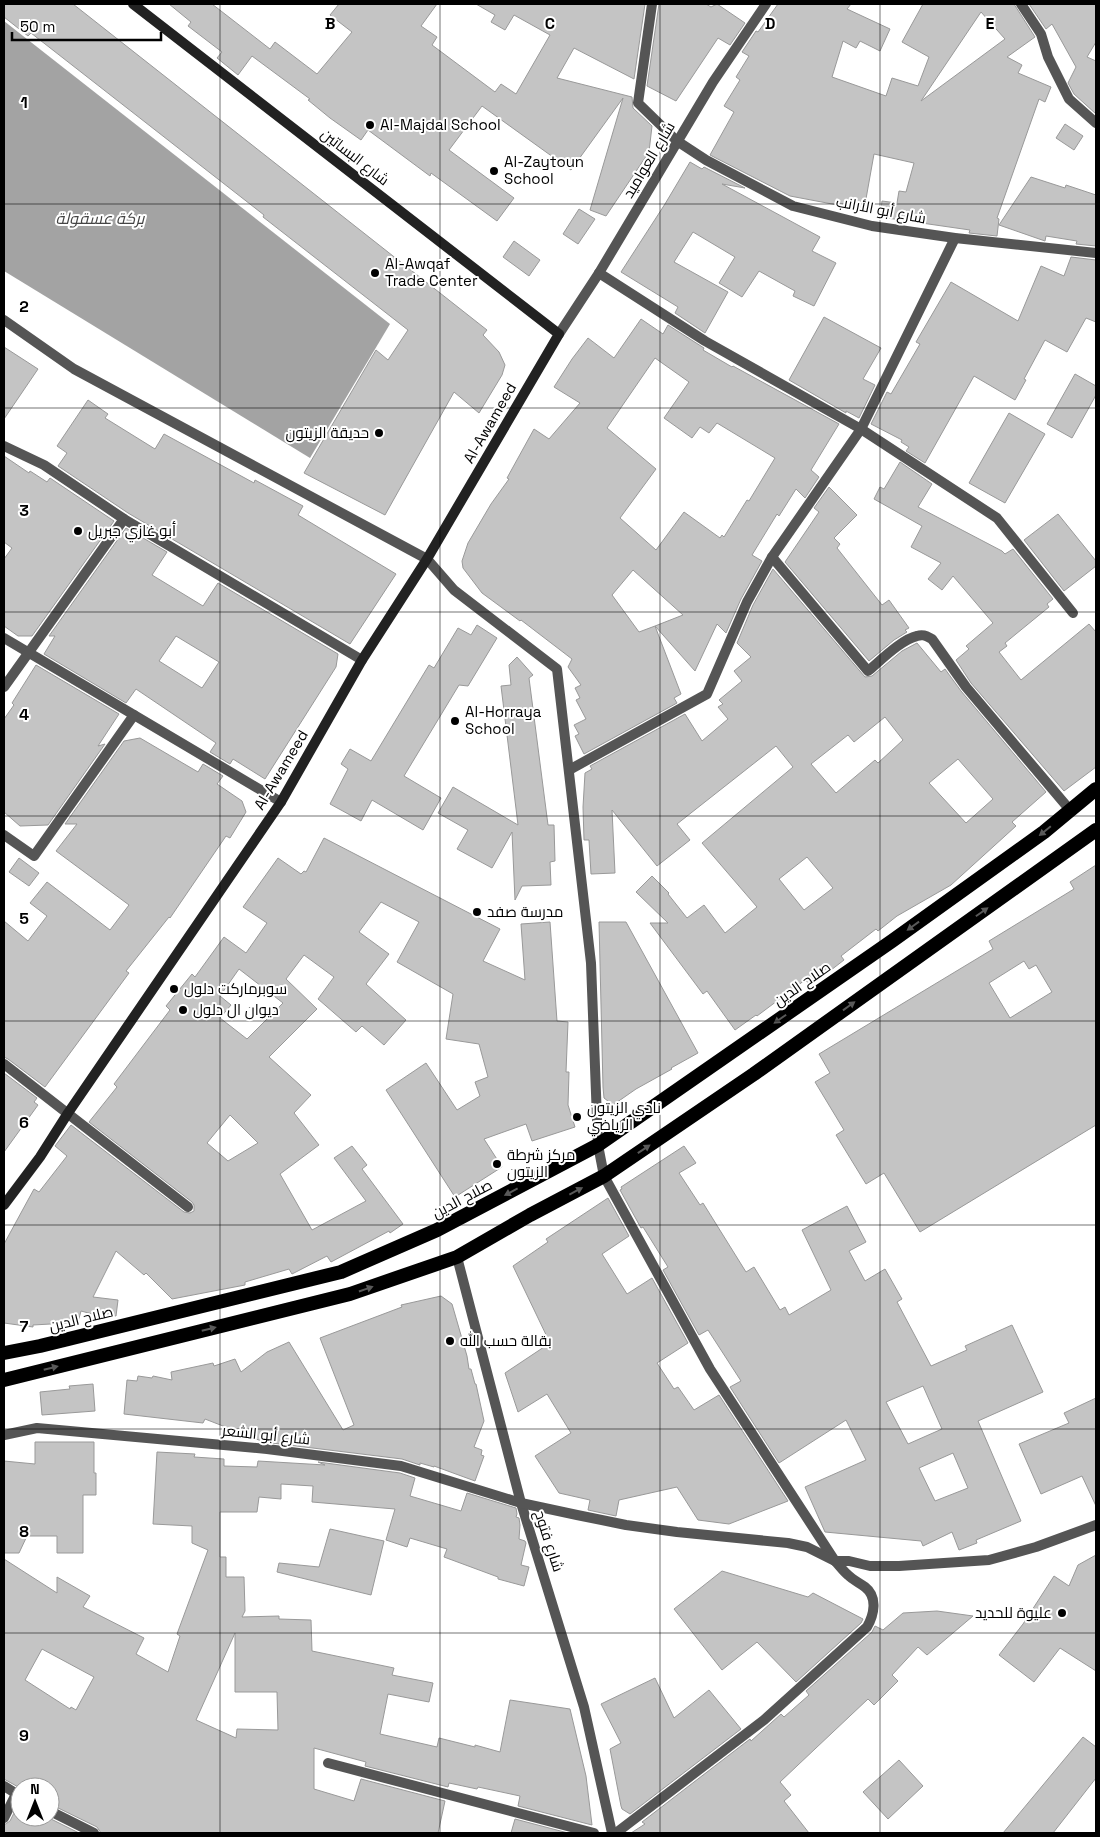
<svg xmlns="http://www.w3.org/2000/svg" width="1100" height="1837" font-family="'Space Grotesk',Cairo,sans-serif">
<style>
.water{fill:#a3a3a3}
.building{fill:#c4c4c4;stroke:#999;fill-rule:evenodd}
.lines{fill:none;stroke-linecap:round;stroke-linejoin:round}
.minor{stroke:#555;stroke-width:10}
.secondary{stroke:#222;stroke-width:10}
.trunk{stroke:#000;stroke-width:14}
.oneway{fill:#595959}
.grid{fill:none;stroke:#000;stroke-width:1;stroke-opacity:0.55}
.poi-dot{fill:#000;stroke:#fff;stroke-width:2}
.labels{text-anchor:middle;stroke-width:4;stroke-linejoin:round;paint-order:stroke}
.poi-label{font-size:15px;fill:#000;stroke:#fff;text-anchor:start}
.street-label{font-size:15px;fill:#000;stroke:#fff}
.water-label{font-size:16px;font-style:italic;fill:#444;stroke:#fff}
.grid-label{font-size:16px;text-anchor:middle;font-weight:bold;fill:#000;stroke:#fff;stroke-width:4;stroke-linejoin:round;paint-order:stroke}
</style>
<rect width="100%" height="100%" fill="#fff"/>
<path class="water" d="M4 21 390 324 310 458 4 271Z"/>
<g class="building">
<path d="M4 4H73L487 330 483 335 499 352 505 365 502 375 479 413 454 392 385 515 304 473 376 350 388 360 408 330 263 217 264 215 31 33 28 36 4 17Z"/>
<path d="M169 4H212L270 49 275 42 317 74 352 32 330 15 339 4H437L421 26 437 37 432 45 495 92 501 84 516 94 550 35 514 15 505 30 491 22 495 15 476 4H645L634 79 574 48 557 78 632 97 633 108 652 126 649 152 606 216 590 210 623 98 571 170 482 106 449 150 514 198 497 221 431 173 430 176 368 130 361 140 330 118 308 100 310 99 252 56 238 75 217 58 222 52 188 26 191 22Z"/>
<path d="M659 4H706L711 7 717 4 745 23 730 45 718 38 676 101 647 86Z"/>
<path d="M778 4H851L847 9 890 29 880 51 860 41 856 48 843 41 832 77 886 96 892 78 918 86 929 57 902 42 923 4H1014L1035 37 1007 57 1022 65 1018 73 1051 87 1045 102 1039 99 997 218 999 219 997 236 969 233 970 230 880 217 882 201 897 203 899 191 906 192 914 163 874 154 864 210 790 196 710 155 734 112 724 106 740 80 736 77 749 56 742 52 756 31 758 32ZM981 12 1005 39 921 101Z"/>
<path d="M1029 4H1096V42L1087 57 1096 61V114L1074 94 1068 83 1076 67 1052 24 1046 29Z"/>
<path d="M1065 124 1083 136 1074 150 1056 138Z"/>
<path d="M690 162 702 169 704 167 745 188 722 184 820 237 812 251 836 263 814 306 793 296 795 291 759 271 742 297 719 283 735 257 693 232 674 262 728 292 705 333 675 313 678 307 621 272 665 204Z"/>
<path d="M1031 177 1065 188 1066 185 1096 195V246L1076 244 1077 241 1046 236 1045 241 999 225Z"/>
<path d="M579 209 595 219 578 244 563 234Z"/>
<path d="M514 241 540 260 529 276 503 257Z"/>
<path d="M1071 257 1096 260V322L1086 318 1067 352 1045 340 1024 379 1026 380 1015 400 974 376 925 463 906 451 909 447 901 442 902 440 871 424 887 392 891 394 920 344 916 342 951 282 1018 321 1041 266 1064 276Z"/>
<path d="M824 317 881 348 863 379 875 385 859 418 846 411V413L789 380Z"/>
<path d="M641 319 663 334 668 325 704 348 703 350 732 367 733 366 839 424 811 470 819 477 805 498 796 489 779 516 777 514 752 555 762 561 741 599 726 633 717 624 695 671 655 626 683 615 633 570 612 595 639 632 655 626 681 694 674 698 677 703 584 754 575 736 579 734 574 725 586 719 576 700 580 698 575 688 581 685 568 667 572 659 521 620 520 621 482 593 463 568 462 561 468 543 491 504 509 479 507 478 534 429 549 439 580 403 554 387 572 359 588 338 614 358ZM655 358 689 382 664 418 692 438 700 427 709 433 717 423 775 458 749 501 747 500 724 537 722 535 720 538 684 512 656 550 620 518 656 469 607 428Z"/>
<path d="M4 347 38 369 4 419Z"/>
<path d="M1075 374 1096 386V395L1072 438 1047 424Z"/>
<path d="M88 400 108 414 105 418 155 449 164 434 254 483 255 480 303 506 298 515 396 574 350 644 128 513 58 466 67 453 57 446Z"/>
<path d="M1009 413 1045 434 1005 503 969 483Z"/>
<path d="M4 456 29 473 30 471 47 482 50 478 114 521 32 636H18L4 626V559L12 548 4 542Z"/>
<path d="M900 462 932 484 918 507 1002 551 1005 554 1013 549 1053 599 1047 604 1049 607 1005 643 1007 646 999 652 1021 680 1089 624 1096 632V767L1064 791 971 683 956 660 969 649 966 646 993 623 953 576 942 590 928 579 941 563 911 547 922 526 874 499 880 487 884 489Z"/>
<path d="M829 487 857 515 834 538 840 544 837 548 882 605 889 600 909 628 905 630 907 632 894 640 869 661 785 562 819 512 814 508Z"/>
<path d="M1058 514 1096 561V566L1064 591 1024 540Z"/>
<path d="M126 528 167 552 152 575 203 606 218 583 338 654 336 667 265 779 233 759 230 764 210 752 216 743 136 689 126 703 44 654 55 636H49ZM176 636 219 662 202 688 159 661Z"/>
<path d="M773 569 865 677 872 676 902 651 917 643 941 672 945 669 961 691 1046 792 1012 822 1016 826 951 885 897 916 878 931 876 929 841 956 844 960 822 977 820 974 808 983 805 980 757 1016 756 1015 735 1030 707 991 703 994 650 923H668L636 892 652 876 669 893 668 894 687 918 704 905 725 933 757 907 702 843 793 767 776 746 677 824 690 840 657 866 612 810 615 873 591 874 589 840H584L583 807 585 773 592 769 590 766 685 714 702 741 728 719 718 707 723 704 719 700 742 681 734 671 751 657 737 643 753 605ZM885 717 903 740 878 763 875 760 836 793 811 764 848 735 854 742ZM958 759 993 799 966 823 929 783ZM807 857 833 888 804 910 779 879Z"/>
<path d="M477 625 497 638 468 686 459 685 404 776 441 798 423 830 372 800 361 821 330 804 348 769 341 764 350 749 371 761 429 665 434 668 458 628 471 635Z"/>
<path d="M517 657 533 675 529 678 548 825H554L555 861 550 862 551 885 522 886 515 900 512 832 492 868 457 849 468 830 438 813 453 787 518 825 501 686 511 685 509 665Z"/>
<path d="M36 665 119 714 98 746 105 744 48 825 20 826 4 812V719L14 705 12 703Z"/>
<path d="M140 738 198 772 203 764 223 776 217 784 242 801 246 812 230 838 226 836 170 918 169 917 126 971 129 973 45 1087 8 1059 4 1057V921L28 941 47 916 30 903 47 882 110 930 129 905 56 851 77 824H65L124 741Z"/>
<path d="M324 838 500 929 483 961 525 980 521 924 550 922 557 1021 568 1022 566 1072H569L568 1105 575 1127 532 1141 526 1124 484 1139 502 1167 455 1197 386 1090 426 1063 457 1110 480 1096 475 1082 488 1077 479 1044 446 1039 453 994 397 962 419 922 381 902 359 932 389 954 366 984 406 1020 384 1045 362 1026 356 1032 318 999 334 977 304 955 286 979 317 1009 269 1057 311 1095 294 1113 319 1145 280 1174 312 1230 366 1201 334 1158 352 1146 367 1165 362 1169 403 1224 390 1233 389 1231 331 1262 327 1256 292 1274 289 1269 245 1282V1285L172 1299 146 1273 144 1275 116 1251 93 1297 118 1300 116 1316 96 1313V1315L81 1311 77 1326 68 1323 33 1325V1327L4 1323V1244L34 1189 39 1192 67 1156 55 1146 71 1125 184 1212 190 1213 194 1211V1205L192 1202 89 1122 117 1087 114 1084 170 1010 166 1006 192 974 195 977 224 937 246 953 267 923 243 907 278 858 301 874 304 871 306 872ZM239 969 283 1003 247 1039 220 1018 231 1005 220 996ZM230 1115 258 1143 228 1161 207 1143Z"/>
<path d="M19 858 39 873 29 886 9 872Z"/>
<path d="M1096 865V1125L920 1232 884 1173 866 1184 836 1135 844 1130 815 1082 830 1073 819 1054 993 949 989 941 1074 889 1070 882ZM1024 961 1029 969 1036 965 1052 992 1010 1018 989 983Z"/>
<path d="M599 922H626L698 1053 671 1068 672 1069 636 1089 613 1105 604 1098 603 1087Z"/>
<path d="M4 1073 37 1098 34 1102 38 1105 4 1152Z"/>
<path d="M684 1146 696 1163 679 1173 700 1205 703 1203 746 1272 754 1267 780 1310 785 1307 789 1315 831 1290 802 1230 847 1206 866 1242 849 1251 865 1281 885 1269 902 1299 897 1302 931 1366 967 1350 965 1346 1012 1325 1043 1392 978 1421 1021 1521 976 1540 977 1543 959 1550 952 1532 923 1546 921 1541 825 1532 805 1487 866 1460 846 1420 779 1463 730 1387 741 1381 708 1330 699 1335 663 1270 668 1267 643 1227 641 1228 620 1190 622 1189 621 1187ZM923 1386 942 1429 908 1444 886 1402ZM953 1453 968 1488 935 1501 919 1468Z"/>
<path d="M608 1198 629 1236 602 1254 627 1294 652 1278 688 1343 657 1363 674 1389 678 1387 694 1410 719 1395 788 1501 729 1524 698 1520 677 1487 619 1500 616 1516 588 1510 590 1500 559 1493 535 1456 571 1433 547 1394 518 1412 505 1373 550 1343 513 1266 548 1242 546 1239Z"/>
<path d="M441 1296 452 1304 467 1356 469 1369H471L475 1384H476L484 1421 474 1447 482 1450 481 1455 484 1456 475 1481 434 1466V1467L420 1463V1465L402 1459 264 1442 205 1419 203 1423 124 1414 127 1380 137 1381 138 1376 152 1378 153 1376 172 1380 171 1372 213 1363 214 1366 235 1359 241 1372 267 1352 289 1342 343 1430 354 1425 320 1338 402 1307 401 1305Z"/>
<path d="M93 1384 95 1411 42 1415 40 1392 70 1389 69 1386Z"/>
<path d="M1096 1398V1506L1082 1476 1041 1494 1019 1444 1069 1423 1064 1413Z"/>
<path d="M35 1442H94V1473H96V1495H83V1553H57V1536H27L19 1553H4V1461L35 1464Z"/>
<path d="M157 1452 195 1454 194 1457 224 1459V1466L257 1467 258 1461 325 1465 318 1462 400 1473 415 1478 410 1496 461 1511 467 1493 516 1508 517 1514 516 1517 519 1518 520 1525 519 1539 525 1541 526 1543 521 1565 529 1567 524 1586 498 1579V1577L444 1557 447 1549 410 1538 407 1547 386 1540 395 1509 312 1502 313 1486 281 1484V1499L259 1497 257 1512H220V1557H226V1577H244L245 1611 242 1617 279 1616V1619L311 1620 312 1651 394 1668 392 1675 433 1683 429 1702 388 1694 380 1734 437 1747 439 1738 475 1747V1745L500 1752 510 1700 570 1709 586 1776 592 1825 518 1806 520 1796 478 1787 477 1789 449 1783 448 1787 365 1766 366 1762 314 1748V1789L354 1801 361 1779 445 1801 438 1833H101L97 1827 50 1804V1787L20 1788 4 1779V1559L57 1593V1577L90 1596 83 1607 144 1638 136 1654 168 1672 180 1636 177 1634 208 1550 192 1543V1526L153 1524ZM235 1633V1692H277L278 1730 237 1729 236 1738 196 1720ZM42 1649 94 1677 76 1710 71 1707 70 1709 25 1680Z"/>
<path d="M330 1529 384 1541 371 1595 277 1572 279 1563 319 1567Z"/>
<path d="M1096 1555V1671L1060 1648 1034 1682 999 1655 1023 1624 1054 1576 1069 1586 1078 1565Z"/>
<path d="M722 1571 808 1597 813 1593 863 1619 861 1623 796 1682 757 1642 722 1670 674 1609Z"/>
<path d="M937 1611 973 1616 927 1655 918 1647 892 1675 898 1681 874 1705 868 1699 780 1782 791 1795 784 1801 809 1833H631L645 1824 642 1822 750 1739 751 1741 781 1714 784 1717 809 1695 806 1691 872 1632 875 1626 883 1630 903 1613Z"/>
<path d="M655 1678 674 1718 709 1690 741 1729 630 1814 622 1809 621 1806 610 1749 621 1743 601 1704Z"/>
<path d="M1083 1737 1096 1747V1778L1053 1833H1003Z"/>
<path d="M899 1760 923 1786 888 1819 863 1792Z"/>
<path d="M19 1803 20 1817H47L79 1833H4V1825L10 1821Z"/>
<path d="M515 1819 568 1833H511Z"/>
</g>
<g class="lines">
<g class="minor">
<path d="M652 4 638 103 677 141 706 160 793 206 872 226 955 238 1096 253"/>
<path d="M1021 4 1041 34 1048 57 1069 99 1096 123"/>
<path d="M599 273 705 341 861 429 997 518 1073 613"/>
<path d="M4 320 74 369 427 559 454 590 557 669 591 963 598 1145 604 1176 710 1369 835 1561C839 1565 843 1571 848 1575 853 1580 860 1583 865 1587 878 1597 874 1615 867 1627L764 1720 616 1833"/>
<path d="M559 334 599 273 713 82 766 4"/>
<path d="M4 446 44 465 124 519 362 660"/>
<path d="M772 557 868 671C880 661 902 639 917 636 923 634 926 636 932 639L966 687 1070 810"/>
<path d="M4 638 281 802"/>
<path d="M4 687 124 519"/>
<path d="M569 770 707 694 747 602 772 557 861 429 955 238"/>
<path d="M4 835 34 856 134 715"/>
<path d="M4 1064 188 1207"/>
<path d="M457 1257 521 1503 584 1707 612 1833"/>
<path d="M4 1435 37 1428 267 1449 401 1466 521 1503 577 1515 626 1525 677 1532 788 1543 807 1547 835 1561H849L870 1566H899L989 1560 1036 1547 1096 1525"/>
<path d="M328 1763 594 1833"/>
<path d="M4 1786 20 1796"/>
<path d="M50 1811 94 1833"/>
<path d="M4 1818 16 1794"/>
</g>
<path class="secondary" d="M4 1205 40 1157 68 1113 281 802 362 660 427 559 559 334 133 4"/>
<g class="trunk">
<path d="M4 1353 40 1346 341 1272 437 1230 598 1145 892 941 1044 832 1096 789"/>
<path d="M4 1380 350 1294 457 1257 530 1215 604 1176 754 1074 1096 830"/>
</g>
</g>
<defs><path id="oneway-solid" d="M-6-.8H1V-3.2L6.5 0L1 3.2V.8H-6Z" transform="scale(1.25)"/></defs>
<g class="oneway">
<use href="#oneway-solid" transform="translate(1045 831) rotate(141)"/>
<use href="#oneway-solid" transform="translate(982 912) rotate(-35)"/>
<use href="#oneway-solid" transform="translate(913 926) rotate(144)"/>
<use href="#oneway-solid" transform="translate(849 1006) rotate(-36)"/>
<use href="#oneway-solid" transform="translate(780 1019) rotate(145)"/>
<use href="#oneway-solid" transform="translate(644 1149) rotate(-34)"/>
<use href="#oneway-solid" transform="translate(576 1191) rotate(-28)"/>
<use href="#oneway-solid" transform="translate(511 1192) rotate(152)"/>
<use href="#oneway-solid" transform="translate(366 1289) rotate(-19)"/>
<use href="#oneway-solid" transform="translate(209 1329) rotate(-14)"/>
<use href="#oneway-solid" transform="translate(51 1368) rotate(-14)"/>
</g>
<path class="grid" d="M220 4V1833M440 4V1833M660 4V1833M880 4V1833M4 204H1096M4 408H1096M4 612H1096M4 816H1096M4 1021H1096M4 1225H1096M4 1429H1096M4 1633H1096"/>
<g class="poi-dot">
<circle cx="370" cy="125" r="5"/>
<circle cx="494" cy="171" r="5"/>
<circle cx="375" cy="273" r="5"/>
<circle cx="379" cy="433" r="5"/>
<circle cx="78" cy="531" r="5"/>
<circle cx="455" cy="721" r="5"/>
<circle cx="477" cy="912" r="5"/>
<circle cx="174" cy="989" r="5"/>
<circle cx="183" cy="1010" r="5"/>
<circle cx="577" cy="1117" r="5"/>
<circle cx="497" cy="1164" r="5"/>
<circle cx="450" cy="1341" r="5"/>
<circle cx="1062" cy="1613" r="5"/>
</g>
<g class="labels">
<g class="poi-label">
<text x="380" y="130">Al-Majdal School</text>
<text x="504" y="167">Al-Zaytoun<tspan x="504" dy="17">School</tspan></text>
<text x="385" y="269">Al-Awqaf<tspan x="385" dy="17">Trade Center</tspan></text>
<text x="369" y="438" text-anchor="end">حديقة الزيتون</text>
<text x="88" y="536">أبو غازي جبريل</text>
<text x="465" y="717">Al-Horraya<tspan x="465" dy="17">School</tspan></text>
<text x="487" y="917">مدرسة صفد</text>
<text x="184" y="994">سوبرماركت دلول</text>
<text x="193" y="1015">ديوان ال دلول</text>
<text x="587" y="1113">نادي الزيتون<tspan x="587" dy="17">الرياضي</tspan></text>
<text x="507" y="1160">مركز شرطة<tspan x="507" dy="17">الزيتون</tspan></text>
<text x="460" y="1346">بقالة حسب الله</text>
<text x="1052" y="1618" text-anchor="end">عليوة للحديد</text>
</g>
<g class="street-label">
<text transform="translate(355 157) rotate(38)" y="5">شارع البساتين</text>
<text transform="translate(649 160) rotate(-59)" y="5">شارع العواميد</text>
<text transform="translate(881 210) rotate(11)" y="5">شارع أبو الأرانب</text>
<text transform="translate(490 423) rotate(-60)" y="5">Al-Awameed</text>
<text transform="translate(281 770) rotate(-59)" y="5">Al-Awameed</text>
<text transform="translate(802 984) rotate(-35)" y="5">صلاح الدين</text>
<text transform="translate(462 1199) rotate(-28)" y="5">صلاح الدين</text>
<text transform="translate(81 1319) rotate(-14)" y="5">صلاح الدين</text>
<text transform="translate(266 1435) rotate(6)" y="5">شارع أبو الشعر</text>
<text transform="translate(549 1541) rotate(72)" y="5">شارع فتوح</text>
</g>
<g class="water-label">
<text x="100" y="224">بركة عسقولة</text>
</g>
</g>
<g class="grid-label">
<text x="330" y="29">B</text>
<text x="550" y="29">C</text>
<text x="770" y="29">D</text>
<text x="990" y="29">E</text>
<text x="24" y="108">1</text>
<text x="24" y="312">2</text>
<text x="24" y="516">3</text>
<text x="24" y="720">4</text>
<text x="24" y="924">5</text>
<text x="24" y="1128">6</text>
<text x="24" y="1332">7</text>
<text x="24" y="1537">8</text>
<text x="24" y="1741">9</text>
</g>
<rect width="1100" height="1837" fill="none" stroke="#000000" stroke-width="10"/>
<g transform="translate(35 1802)"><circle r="24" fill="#ffffff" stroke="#999999"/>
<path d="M0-4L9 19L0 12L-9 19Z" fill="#000000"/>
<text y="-8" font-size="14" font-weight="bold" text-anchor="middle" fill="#000000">N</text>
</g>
<path d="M12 32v8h149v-8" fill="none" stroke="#000000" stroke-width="2.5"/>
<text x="20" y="32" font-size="15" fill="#000000" stroke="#ffffff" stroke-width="4" paint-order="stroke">50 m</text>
</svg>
